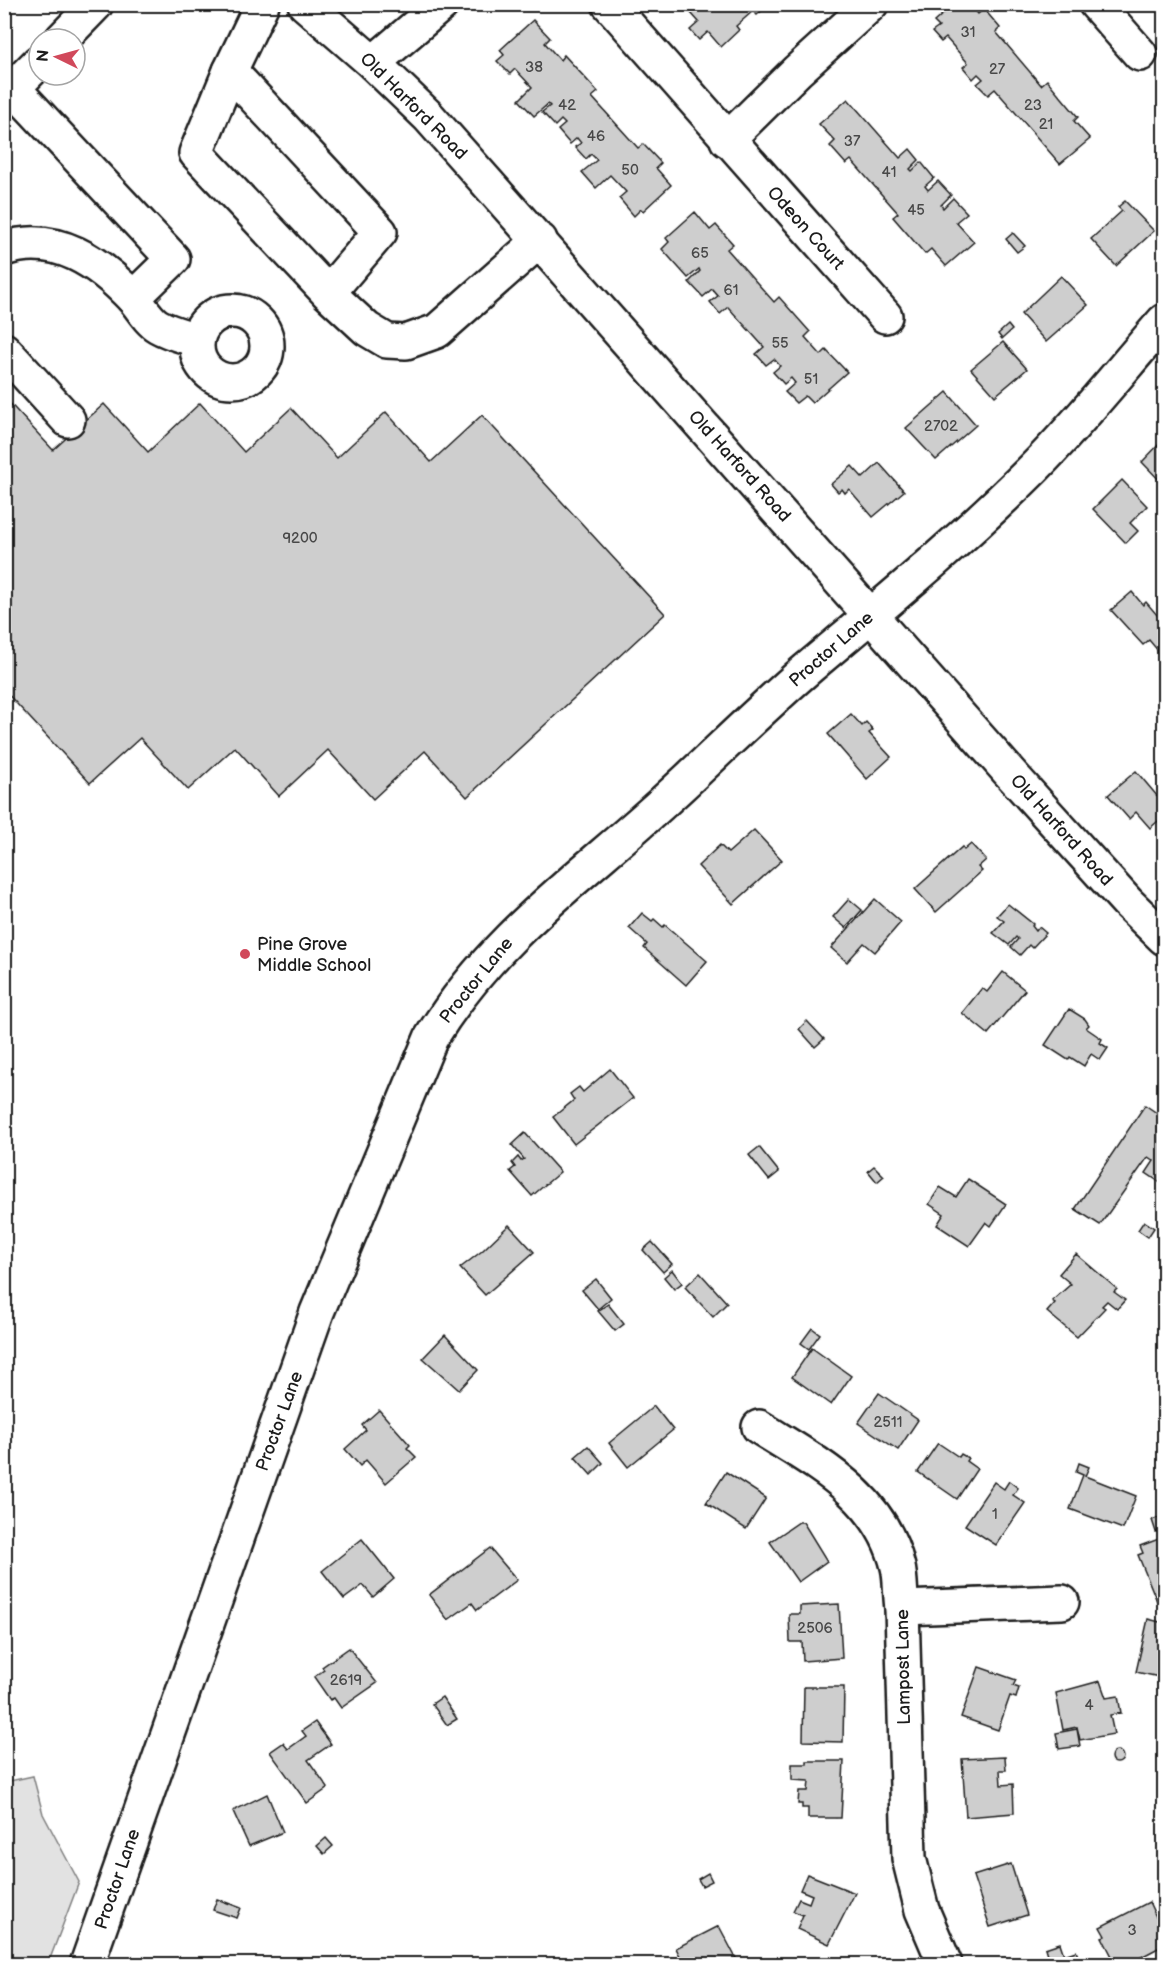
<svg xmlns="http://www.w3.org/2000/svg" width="1169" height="1969" font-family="'Balsamiq Sans',sans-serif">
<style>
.green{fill:#e2e2e2;stroke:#7f7f7f;stroke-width:1.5}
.building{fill:#cecece;stroke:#1c1c1c;stroke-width:1.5}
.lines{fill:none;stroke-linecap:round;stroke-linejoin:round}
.minor-casing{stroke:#1c1c1c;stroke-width:38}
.minor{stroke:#fff;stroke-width:33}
.poi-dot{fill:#d1495b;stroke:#fff;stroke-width:2}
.labels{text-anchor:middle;stroke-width:4.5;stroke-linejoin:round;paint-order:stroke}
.number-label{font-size:15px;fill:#484848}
.street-label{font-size:18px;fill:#1c1c1c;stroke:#fff}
.poi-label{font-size:18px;fill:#1c1c1c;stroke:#fff;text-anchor:start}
</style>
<rect width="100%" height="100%" fill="#fff"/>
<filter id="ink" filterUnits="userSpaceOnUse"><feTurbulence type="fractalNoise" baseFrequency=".0167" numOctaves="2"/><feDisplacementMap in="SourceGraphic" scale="12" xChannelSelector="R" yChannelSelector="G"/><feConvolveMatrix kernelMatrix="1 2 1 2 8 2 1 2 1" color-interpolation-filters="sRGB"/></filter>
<g filter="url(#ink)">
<path class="green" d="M33 1776 43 1814 79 1882 48 1964H5V1782Z"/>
<g class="building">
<path d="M700 4H769L757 15 753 11 736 26 739 30 721 47 708 32 699 40 690 30 699 22 691 13Z"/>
<path d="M954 4H970L978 14 984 9 1000 28 996 32 1041 85 1047 80 1078 117 1074 121 1090 139 1060 164 995 89 988 95 977 84 983 79 978 74 973 79 963 67 968 63 946 38 941 42 932 32 939 27 934 22Z"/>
<path d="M533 20 550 38 545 43 560 60 564 55 598 92 592 97 638 148 643 144 661 163 656 168 671 185 643 211 641 209 634 216 619 198 626 192 610 175 596 188 582 172 597 160 591 154 586 159 575 147 581 143 577 138 570 144 558 130 565 124 561 120 555 126 542 112 550 106 548 104 534 116 519 100 532 87 515 69 510 74 497 61 504 55 500 50Z"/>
<path d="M848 99 900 158 910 149 919 160 910 169 912 171 921 162 934 178 925 186 928 190 938 181 951 195 941 205 943 208 953 198 967 213 956 222 974 242 946 266 931 249 925 254 893 217 898 213 851 160 846 164 830 146 835 141 819 124Z"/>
<path d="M1125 201 1154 231 1116 266 1091 239 1122 211 1118 207Z"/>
<path d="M695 212 710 230 716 225 733 244 727 249 774 302 779 297 810 332 805 337 821 355 826 350 847 372 812 403 805 396 796 403 785 392 795 383 791 378 784 384 773 372 780 366 774 359 766 365 756 354 764 347 728 307 720 314 710 302 718 296 712 289 703 297 689 282 700 271 699 269 688 278 662 249 669 242 666 238Z"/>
<path d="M1013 233 1025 246 1017 252 1006 239Z"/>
<path d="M1061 276 1088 305 1046 342 1021 314Z"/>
<path d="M1008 325 1012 330 1002 339 998 334Z"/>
<path d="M1003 342 1027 369 995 396 971 369Z"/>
<path d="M947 392 976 425 936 460 906 428Z"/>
<path d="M4 397 53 450 104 404 148 452 200 403 244 452 291 408 337 458 386 412 431 462 482 415 665 614 467 797 425 751 373 799 328 750 279 796 235 747 188 790 140 738 90 783 4 690Z"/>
<path d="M1164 439V485L1142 462Z"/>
<path d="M879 463 904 491 873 517 849 489 845 493 842 489 838 492 831 484 852 466 863 478Z"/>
<path d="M1122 480 1147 506 1130 523 1138 531 1126 543 1093 509Z"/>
<path d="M1132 592 1143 605 1146 602 1164 623V647L1159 652 1149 640 1143 645 1111 610Z"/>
<path d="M851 714 862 726 866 722 873 730 869 733 891 757 867 779 828 734Z"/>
<path d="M1136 771 1164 804V816L1150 828 1136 812 1129 819 1108 795Z"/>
<path d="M754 830 782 860 733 904 698 866 720 845 728 853Z"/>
<path d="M971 844 986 860 978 867 982 871 936 912 915 889 962 847 964 850Z"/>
<path d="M849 899 862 910 846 928 833 917Z"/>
<path d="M875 899 901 922 875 952 864 943 847 962 831 948Z"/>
<path d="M1008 904 1033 924 1032 926 1036 931 1039 927 1046 933 1032 948 1029 945 1020 955 1011 947 1018 939 1016 937 1009 945 993 933 1004 921 997 916Z"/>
<path d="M642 913 652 921 654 919 663 927 665 925 707 961 686 985 644 948 647 944 629 928Z"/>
<path d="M1003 972 1025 990 988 1034 962 1013 982 988 987 992Z"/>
<path d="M1069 1009 1085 1019 1089 1025 1086 1028 1102 1039 1100 1043 1108 1048 1100 1060 1091 1054 1084 1066 1070 1057 1068 1060 1045 1045Z"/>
<path d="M807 1021 824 1039 815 1047 799 1029Z"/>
<path d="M610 1069 633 1098 574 1144 553 1117 574 1100 570 1094 579 1087 583 1092Z"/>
<path d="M1145 1105 1164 1118V1185L1146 1173 1154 1161 1148 1157 1100 1225 1075 1209Z"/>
<path d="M525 1133 560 1172 532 1196 510 1171 515 1167 512 1163 518 1157 521 1161 524 1159 512 1145Z"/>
<path d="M759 1147 779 1172 769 1180 749 1155Z"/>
<path d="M874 1166 884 1176 877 1182 868 1171Z"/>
<path d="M968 1179 1006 1204 991 1226 986 1222 969 1246 937 1225 944 1214 929 1204 940 1187 956 1197Z"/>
<path d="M1144 1221 1154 1228 1148 1237 1138 1230Z"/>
<path d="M509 1225 534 1252 485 1295 460 1268 482 1251Z"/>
<path d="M652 1242 672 1264 663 1272 643 1250Z"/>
<path d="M1076 1254 1117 1289 1114 1292 1125 1300 1117 1309 1107 1301 1102 1306 1105 1308 1077 1337 1047 1312 1055 1303 1052 1301 1071 1284 1059 1274Z"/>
<path d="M672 1270 682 1283 674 1289 664 1277Z"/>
<path d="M700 1273 727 1303 713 1317 685 1287Z"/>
<path d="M596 1279 611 1298 598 1309 582 1290Z"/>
<path d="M608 1304 624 1324 615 1331 598 1311Z"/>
<path d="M812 1328 820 1334 809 1349 801 1343Z"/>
<path d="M445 1335 478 1370 459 1390 423 1358Z"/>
<path d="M812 1348 851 1376 831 1405 792 1377Z"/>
<path d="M879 1393 918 1420 898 1450 858 1423Z"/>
<path d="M654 1406 673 1430 628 1467 609 1443Z"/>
<path d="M379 1410 410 1445 407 1448 416 1457 386 1483 366 1460 360 1466 345 1449 366 1430 362 1425Z"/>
<path d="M938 1443 959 1457 961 1454 968 1458 966 1461 977 1469 957 1499 918 1472Z"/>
<path d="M588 1446 603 1463 591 1475 575 1457Z"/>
<path d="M1079 1463 1089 1467 1085 1476 1136 1496 1123 1529 1070 1509 1083 1475 1076 1472Z"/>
<path d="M726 1472 766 1498 746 1529 706 1503Z"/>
<path d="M1009 1481 1018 1488 1013 1495 1025 1503 996 1545 965 1525 994 1482 1004 1489Z"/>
<path d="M1160 1517 1164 1529 1156 1532 1152 1520Z"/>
<path d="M799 1522H803L827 1561 798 1582 770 1542Z"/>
<path d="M1164 1537V1599L1157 1601 1138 1555 1143 1553 1140 1546Z"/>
<path d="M362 1539 394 1579 373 1597 363 1585 344 1599 322 1571Z"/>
<path d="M490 1548 517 1580 477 1610 472 1603 448 1620 429 1595Z"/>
<path d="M839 1604 842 1658 803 1661 802 1642H790L789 1614H800V1606Z"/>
<path d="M1148 1619 1164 1623V1678L1136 1672Z"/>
<path d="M349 1648 377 1683 341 1708 334 1698 330 1700 314 1677 324 1670 322 1667Z"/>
<path d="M979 1667 1016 1680 1013 1686 1019 1688 1016 1698 1010 1696 998 1730 961 1717Z"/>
<path d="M1100 1681 1106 1698 1118 1696 1121 1713 1110 1715 1114 1734 1080 1740 1077 1727 1063 1730 1056 1693Z"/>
<path d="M804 1687H844L843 1742 803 1741Z"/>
<path d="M442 1697 457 1719 447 1725 432 1704Z"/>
<path d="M315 1722 331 1744 308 1760 328 1788 307 1803 270 1752 283 1743 288 1749 306 1736 302 1731Z"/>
<path d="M1077 1729 1080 1746 1059 1749 1056 1733Z"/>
<circle cx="1117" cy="1757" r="6"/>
<path d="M1005 1757 1006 1770H1000L1001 1785 1013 1784 1014 1813 966 1817 962 1759Z"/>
<path d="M807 1761H844L841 1818H808V1808H802V1804H798L799 1791H808L809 1781 792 1780V1764H807Z"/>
<path d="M267 1794 283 1832 249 1846 233 1811Z"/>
<path d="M326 1838 333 1846 324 1854 317 1846Z"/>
<path d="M1011 1864 1027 1915 990 1927 973 1876Z"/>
<path d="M708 1873 712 1881 702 1886 698 1879Z"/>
<path d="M807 1874 855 1893 829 1944 797 1929 803 1915 793 1911 799 1899 809 1903 812 1895 800 1890Z"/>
<path d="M217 1899 241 1908 237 1918 213 1910Z"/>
<path d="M1149 1902 1164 1934V1945L1128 1964H1116L1102 1937 1105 1936 1100 1927Z"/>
<path d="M719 1926 738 1962 731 1964H684L676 1948Z"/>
<path d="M1060 1943 1064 1955 1076 1951 1081 1964H1036L1049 1961 1045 1948Z"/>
</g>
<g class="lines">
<defs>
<g id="minor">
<path d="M305 4 373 63 428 116 1010 773 1127 902 1164 938"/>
<path d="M609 4 885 316"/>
<path d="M1096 4 1140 54"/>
<path d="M62 39 96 4"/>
<path d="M373 63 442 4"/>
<path d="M230 71 262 4"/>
<path d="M13 88 173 259 133 298"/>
<path d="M4 97 39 62"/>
<path d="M727 140 797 71 871 4"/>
<path d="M4 249C56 231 100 263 134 299 141 307 149 321 158 326 170 333 185 336 197 340"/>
<path d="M328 293 380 232 230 71 196 153 328 293 367 329 387 341 406 342 437 331 540 240"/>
<circle cx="232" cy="346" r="35"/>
<path d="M4 350 68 420"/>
<path d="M759 1427C816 1463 881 1495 898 1567 901 1580 900 1595 902 1608L909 1858 922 1910 945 1964"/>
<path d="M902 1608 1062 1602"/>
<path d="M87 1964 317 1312 431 1038C491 939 577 880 661 804 710 760 756 713 806 670 883 605 962 540 1034 468 1080 422 1121 370 1164 321"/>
</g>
</defs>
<use href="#minor" class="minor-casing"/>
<use href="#minor" class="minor"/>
</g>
</g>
<circle class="poi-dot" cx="245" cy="954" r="6"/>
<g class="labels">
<g class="number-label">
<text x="968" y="37">31</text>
<text x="534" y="72">38</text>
<text x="997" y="74">27</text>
<text x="567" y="110">42</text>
<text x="1033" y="110">23</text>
<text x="1046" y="129">21</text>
<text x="596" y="141">46</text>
<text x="852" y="146">37</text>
<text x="630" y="175">50</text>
<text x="889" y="177">41</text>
<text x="916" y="215">45</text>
<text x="700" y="258">65</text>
<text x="731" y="295">61</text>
<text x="780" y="348">55</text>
<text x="811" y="384">51</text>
<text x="941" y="431">2702</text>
<text x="300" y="543">9200</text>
<text x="888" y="1427">2511</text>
<text x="995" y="1519">1</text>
<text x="815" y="1633">2506</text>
<text x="346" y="1685">2619</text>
<text x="1089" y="1710">4</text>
<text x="1132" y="1935">3</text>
</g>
<g class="street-label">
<text transform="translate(414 106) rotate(45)" y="6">Old Harford Road</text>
<text transform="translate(806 228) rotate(48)" y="6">Odeon Court</text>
<text transform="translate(740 466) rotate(48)" y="6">Old Harford Road</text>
<text transform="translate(831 649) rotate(-41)" y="6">Proctor Lane</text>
<text transform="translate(1062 830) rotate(48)" y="6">Old Harford Road</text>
<text transform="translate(476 980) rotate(-51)" y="6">Proctor Lane</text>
<text transform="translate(279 1421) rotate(-70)" y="6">Proctor Lane</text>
<text transform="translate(903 1667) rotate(-91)" y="6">Lampost Lane</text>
<text transform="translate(117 1879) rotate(-71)" y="6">Proctor Lane</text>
</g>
<g class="poi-label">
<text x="257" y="950">Pine Grove<tspan x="257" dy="21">Middle School</tspan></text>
</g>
</g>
<rect width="1169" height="1969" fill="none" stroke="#fff" stroke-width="24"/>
<rect x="12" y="12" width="1145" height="1945" fill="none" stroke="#1c1c1c" stroke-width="2" filter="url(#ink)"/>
<g transform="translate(57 57) rotate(275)"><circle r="28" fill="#ffffff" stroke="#a4a4a4" stroke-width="1.5"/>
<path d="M0-4.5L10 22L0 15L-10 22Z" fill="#d1495b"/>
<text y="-9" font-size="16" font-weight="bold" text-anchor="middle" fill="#1c1c1c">N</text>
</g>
</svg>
